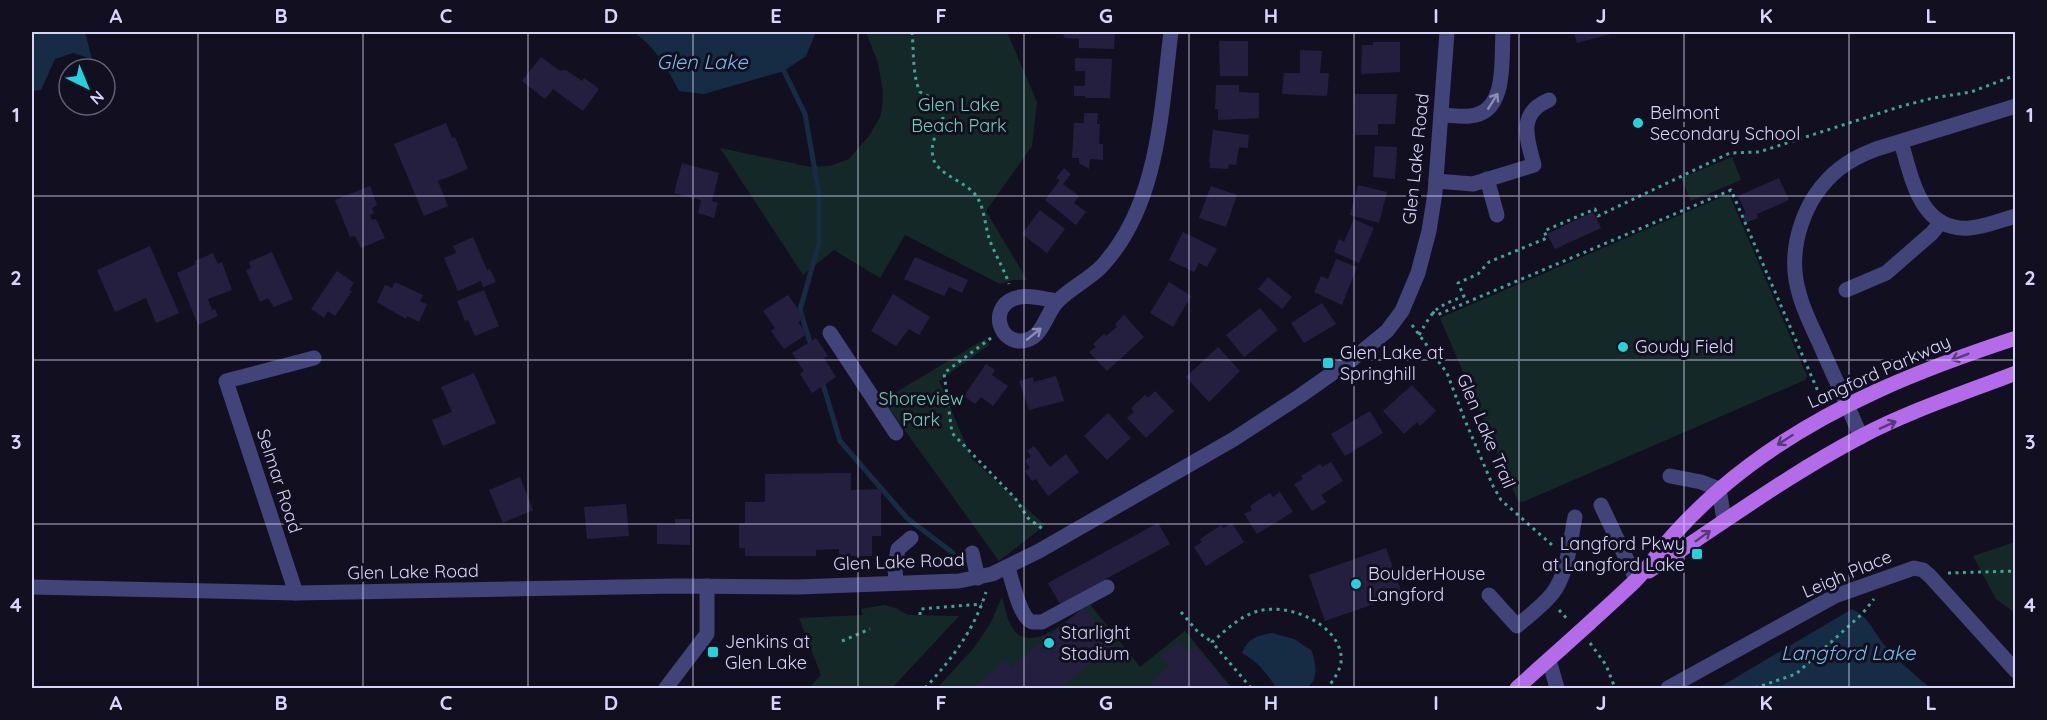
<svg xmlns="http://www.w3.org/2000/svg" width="2047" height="720" font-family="Quicksand,sans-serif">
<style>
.green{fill:#142927}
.water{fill:#162b44}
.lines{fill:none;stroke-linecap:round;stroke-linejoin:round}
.stream{stroke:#162b44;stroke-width:5}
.building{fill:#241f3f}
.path{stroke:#3fa498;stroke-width:3;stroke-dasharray:3 4.5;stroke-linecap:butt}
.minor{stroke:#424379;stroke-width:15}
.major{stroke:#b36bea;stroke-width:15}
.oneway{stroke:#8c8cb9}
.oneway2{stroke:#5a397b}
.grid{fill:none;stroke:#d7d5f9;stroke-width:1.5;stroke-opacity:0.55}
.poi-dot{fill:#1fd4dc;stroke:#121020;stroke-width:2}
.labels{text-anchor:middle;stroke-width:6;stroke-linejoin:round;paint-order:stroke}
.park-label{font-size:18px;fill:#6ccfb0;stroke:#121020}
.poi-label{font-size:18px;fill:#d7d5f9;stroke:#121020;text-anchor:start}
.street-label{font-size:18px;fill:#d7d5f9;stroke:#121020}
.water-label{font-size:20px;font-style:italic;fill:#72baeb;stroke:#121020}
.neatline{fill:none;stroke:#d7d5f9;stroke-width:2}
.grid-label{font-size:20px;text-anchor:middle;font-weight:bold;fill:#d7d5f9}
</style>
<rect width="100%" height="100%" fill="#121020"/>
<g class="green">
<path d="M866 32H1007L1037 102 1032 146 986 211 1027 280H1013L1000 284 905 235 880 278 834 250 803 275 720 148 811 167 830 166 849 159 869 136 880 117 882 109 883 92 878 63Z"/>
<path d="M1732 157 1741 180 1691 201 1681 178Z"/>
<path d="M1729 194 1807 376 1805 380 1523 502 1518 501 1440 318Z"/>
<path d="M985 339 989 345 939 381 972 459 1045 525 999 561 883 400Z"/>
<path d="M2015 542H2016L2015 613 1996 599 1973 556Z"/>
<path d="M1002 597C1005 606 1007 621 1013 629 1032 656 1072 616 1089 603L1140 667 1185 631 1232 688H937L974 648 990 624Z"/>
<path d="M884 605 896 608 908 615 959 616 892 688H809L821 675 799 618 863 615 861 609Z"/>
</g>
<g class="water">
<path d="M32 32H85L92 59 73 53 55 59 41 90 32 91Z"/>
<path d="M633 32H816L806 56 784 71 704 94 679 91C668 69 654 45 633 32Z"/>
<path d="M1852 609C1871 618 1874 634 1887 648 1899 663 1916 675 1930 688H1718Z"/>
<path d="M1272 633 1294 639 1311 650C1316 661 1320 682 1305 688 1297 691 1284 689 1276 688 1268 674 1257 661 1242 653 1247 639 1258 635 1272 633Z"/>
</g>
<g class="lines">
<g class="stream">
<path d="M784 71 805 114 819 194V243L800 310 812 349"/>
<path d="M822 381 840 441 907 518 953 553"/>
</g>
</g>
<g class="building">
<path d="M1062 32H1115L1114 49 1079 48V39L1065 38Z"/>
<path d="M1574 32H1618L1577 43Z"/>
<path d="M1219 41H1248V76H1220Z"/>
<path d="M1373 42H1400V72L1361 74 1362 45H1373Z"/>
<path d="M1300 50 1322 51 1320 73H1329L1327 96 1282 94 1284 73H1300Z"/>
<path d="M541 57 560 71 566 70 582 81 584 78 599 89 583 111 553 89 545 99 522 81Z"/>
<path d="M1075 58 1112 59 1110 98H1085V96H1074V86H1085V71H1075Z"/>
<path d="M1216 85H1239V92L1259 93V118L1218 120V109H1215Z"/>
<path d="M1354 94H1397L1395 124H1378V135H1355Z"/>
<path d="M1084 113H1098L1097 124H1100L1099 144H1103V160L1090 159 1089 169 1079 163V158H1072L1074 123H1084Z"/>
<path d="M446 123 452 138 455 137 468 169 438 181 448 206 424 216 394 144Z"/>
<path d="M1213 130 1249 135 1248 148 1239 147 1236 165 1229 164 1228 169 1210 168V162H1209Z"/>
<path d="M1375 146 1397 147 1395 179 1373 177Z"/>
<path d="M682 163 719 173 712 201 718 203 714 218 698 213 701 200 674 193Z"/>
<path d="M1064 168 1071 174 1063 184 1079 196 1074 203 1086 212 1076 225 1045 200 1060 180 1056 178Z"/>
<path d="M1779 178 1789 200 1757 214 1758 218 1745 223 1742 215 1746 213 1738 196Z"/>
<path d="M1358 185 1387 192 1379 223 1350 215Z"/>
<path d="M370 186 377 205 372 208 374 213 370 215 372 220 376 219 385 238 361 248 355 236 350 237 335 200Z"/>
<path d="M1211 186 1237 195 1226 227 1199 218Z"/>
<path d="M1040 210 1065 229 1047 253 1022 234Z"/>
<path d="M1593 212 1601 228 1555 249 1547 234Z"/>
<path d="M1354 219 1374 228 1359 263 1334 252 1339 239 1344 242Z"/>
<path d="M1183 232 1217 249 1207 267 1199 263 1194 272 1169 260Z"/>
<path d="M473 237 487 270 490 269 496 282 483 287 481 281 458 291 444 258 456 253 453 246Z"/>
<path d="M150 246 179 313 156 323 146 298 115 312 97 270Z"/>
<path d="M272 252 293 299 274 307 268 298 260 302 246 270 251 268 249 262Z"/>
<path d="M213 253 218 264 222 262 232 290 208 299 212 310 215 309 218 316 198 325 177 273 196 264 195 261Z"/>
<path d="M915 257 968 280 962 293 949 287 944 296 904 279Z"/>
<path d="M1336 259 1357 267 1342 305 1314 292 1321 276 1328 279Z"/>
<path d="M337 271 354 283 349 290 352 291 335 316 328 311 324 318 311 309Z"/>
<path d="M1268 277 1292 297 1282 309 1258 289Z"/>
<path d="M395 282 423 295 420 301 427 304 419 322 407 316 406 319 377 302 385 285 392 288Z"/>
<path d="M1169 282 1191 296 1173 327 1150 313Z"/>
<path d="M484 290 499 326 475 336 468 320 465 321 457 301Z"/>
<path d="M893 294 930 317 919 335 909 329 896 346 871 331Z"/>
<path d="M788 295 804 318 798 322 807 334 784 349 771 331 775 328 763 311Z"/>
<path d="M1322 303 1336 324 1304 343 1291 323Z"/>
<path d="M1260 308 1278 330 1244 357 1226 335Z"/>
<path d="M1124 315 1144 337 1107 371 1089 352 1096 347 1093 344 1104 334 1106 336 1117 327 1115 324Z"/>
<path d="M816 338 828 356 824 358 836 377 812 393 800 374 804 371 792 353Z"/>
<path d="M1218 347 1240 371 1209 402 1186 377Z"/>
<path d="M986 364 995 370 992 375 1008 386 993 406 981 397 975 404 964 396Z"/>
<path d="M474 373 496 423 443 446 432 420 452 412 441 387Z"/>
<path d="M1056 376 1064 401 1029 410 1019 381 1033 377 1034 382Z"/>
<path d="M1412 385 1436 411 1420 426 1417 422 1404 434 1383 411Z"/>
<path d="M1155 391 1174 411 1146 438 1127 418 1134 412 1131 408 1145 395 1148 398Z"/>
<path d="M1370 411 1383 433 1345 456 1331 434Z"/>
<path d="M1108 413 1131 438 1107 460 1084 436Z"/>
<path d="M1034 446 1050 467 1066 454 1079 472 1048 496 1036 479 1032 481 1025 471 1030 468 1025 461 1031 456 1027 451Z"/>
<path d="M1331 462 1343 481 1321 495 1326 502 1312 511 1294 484 1303 479 1301 476 1320 464 1322 467Z"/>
<path d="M851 473V490L881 489V536H872V556H839V549L816 550V556H745V548H739V523H745V502H765V474Z"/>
<path d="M520 477 533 510 503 523 489 490Z"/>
<path d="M1280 492 1293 512 1257 534 1244 514 1252 510 1250 506 1260 499 1270 493 1273 497Z"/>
<path d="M626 504 629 536 587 539 584 507Z"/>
<path d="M675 519H690V545L657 544V524L675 525Z"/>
<path d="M1158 523 1170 544 1060 604 1048 583Z"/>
<path d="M1232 523 1244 542 1206 566 1194 547 1202 542 1200 539 1221 525 1223 528Z"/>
<path d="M1386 548 1402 594 1325 621 1309 575Z"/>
<path d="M1084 608 1114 645 1060 688H972L1006 660 1011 667Z"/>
<path d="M1179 642 1187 652 1195 646 1230 688H1154L1150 683 1170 666 1161 656Z"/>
</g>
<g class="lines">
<g class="path">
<path d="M912 32C914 51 912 74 920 92 968 114 926 127 933 157 936 175 967 181 977 197 985 210 985 227 990 241 996 256 1004 269 1009 284"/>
<path d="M1432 312 1437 315 1731 190 1820 396"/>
<path d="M1412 325 1447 373 1464 418 1493 486 1501 500 1552 545"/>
<path d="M1419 335C1435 307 1435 308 1464 296L1458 283 1478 274 1489 262 1547 238 1544 231 1595 209 1598 216 1730 153 1759 152 1902 106 1933 98 1971 92 2016 75"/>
<path d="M991 338 944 373 952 433 1015 498 1028 518 1044 530"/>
<path d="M1948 573 2016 571"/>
<path d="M1559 610 1569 621"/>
<path d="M1181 612 1198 632 1212 642"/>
<path d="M920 615V609L982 604"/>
<path d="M842 641 870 629"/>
<path d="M1590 643 1606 665 1615 688"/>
<path d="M925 688C952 659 974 630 986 592"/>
<path d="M1251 688 1212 642C1226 630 1240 616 1258 611 1287 603 1336 622 1341 655 1343 667 1334 680 1327 688"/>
<path d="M1755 688 1796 674 1862 614 1874 599"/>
</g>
<g class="minor">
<path d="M1441 115C1450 115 1460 117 1470 116 1508 113 1501 59 1503 32"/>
<path d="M1901 142C1912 178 1920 232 1970 228 1985 227 2001 220 2016 216"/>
<path d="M1487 179 1497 215"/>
<path d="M1436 181 1473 184 1534 165C1527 139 1517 113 1549 100"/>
<path d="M1846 290 1886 273 1932 233 1941 222"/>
<path d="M1058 301C1043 299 1022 292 1009 301 992 312 999 339 1019 341 1043 342 1045 313 1058 301 1069 289 1088 280 1101 267 1159 205 1161 111 1171 32"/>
<path d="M830 333 896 433"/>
<path d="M1861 437C1847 404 1832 372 1818 340 1811 325 1803 309 1799 293 1786 249 1804 197 1839 169 1850 160 1863 154 1876 149L2016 106"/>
<path d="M1670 476 1701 482 1719 489 1724 520"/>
<path d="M1601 505 1636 579"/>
<path d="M972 553 978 578"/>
<path d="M1008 568C1012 580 1020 618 1032 622 1033 622 1041 622 1042 622L1107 587"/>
<path d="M896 583 895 567 898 549 911 538"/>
<path d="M32 587 296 593 677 586 798 587 959 581 992 574 1039 551 1234 439 1300 396 1354 358 1387 331 1402 311 1418 273 1429 231 1435 193 1447 32"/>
<path d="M296 593 226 381 314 358"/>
<path d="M1489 595 1517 626C1529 616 1542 606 1552 594 1568 574 1570 541 1575 517"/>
<path d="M1549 660 1557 688"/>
<path d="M666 688 707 634V586"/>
<path d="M1668 688 1835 596 1914 568 1923 570 1930 576 2016 671"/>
</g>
<g class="major">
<path d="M1649 571C1719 526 1786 476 1860 437 1909 411 1964 393 2016 373"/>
<path d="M1517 688C1556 653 1596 618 1635 581 1650 566 1661 548 1676 532 1698 508 1723 485 1750 465 1830 405 1922 369 2016 338"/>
</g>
</g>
<defs><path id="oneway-shaft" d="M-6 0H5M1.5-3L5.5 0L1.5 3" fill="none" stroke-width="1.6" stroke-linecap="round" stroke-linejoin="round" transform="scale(1.5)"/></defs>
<g class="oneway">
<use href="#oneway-shaft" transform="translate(1493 101) rotate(-58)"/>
<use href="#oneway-shaft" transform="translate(1034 334) rotate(-39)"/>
</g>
<g class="oneway2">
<use href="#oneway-shaft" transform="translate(1960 357) rotate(159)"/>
<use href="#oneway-shaft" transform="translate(1888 425) rotate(-24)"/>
<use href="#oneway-shaft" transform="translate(1785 440) rotate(147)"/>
<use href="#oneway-shaft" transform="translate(1703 536) rotate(-36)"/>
</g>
<path class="grid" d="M198 32V688M363 32V688M528 32V688M693 32V688M858 32V688M1024 32V688M1189 32V688M1354 32V688M1519 32V688M1684 32V688M1849 32V688M32 196H2016M32 360H2016M32 524H2016"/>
<g class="poi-dot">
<circle cx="1638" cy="123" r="6"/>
<circle cx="1623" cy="347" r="6"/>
<rect x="1322" y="357" width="12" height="12" rx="3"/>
<rect x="1691" y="548" width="12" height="12" rx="3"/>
<circle cx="1356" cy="584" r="6"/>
<circle cx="1049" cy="643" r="6"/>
<rect x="707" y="646" width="12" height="12" rx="3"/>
</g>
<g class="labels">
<g class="park-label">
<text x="959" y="111">Glen Lake<tspan x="959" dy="21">Beach Park</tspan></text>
<text x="921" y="405">Shoreview<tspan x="921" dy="21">Park</tspan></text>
</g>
<g class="poi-label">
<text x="1650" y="119">Belmont<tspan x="1650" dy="21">Secondary School</tspan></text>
<text x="1635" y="353">Goudy Field</text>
<text x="1340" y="359">Glen Lake at<tspan x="1340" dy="21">Springhill</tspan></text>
<text x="1685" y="550" text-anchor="end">Langford Pkwy<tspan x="1685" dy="21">at Langford Lake</tspan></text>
<text x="1368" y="580">BoulderHouse<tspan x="1368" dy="21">Langford</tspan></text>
<text x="1061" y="639">Starlight<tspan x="1061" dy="21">Stadium</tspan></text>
<text x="725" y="648">Jenkins at<tspan x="725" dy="21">Glen Lake</tspan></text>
</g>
<g class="street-label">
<text transform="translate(1416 159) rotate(-84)" y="6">Glen Lake Road</text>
<text transform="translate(1879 372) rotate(-24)" y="6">Langford Parkway</text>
<text transform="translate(1486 431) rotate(67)" y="6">Glen Lake Trail</text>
<text transform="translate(279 481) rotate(72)" y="6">Selmar Road</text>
<text transform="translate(899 562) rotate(-2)" y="6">Glen Lake Road</text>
<text transform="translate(413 572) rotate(-1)" y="6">Glen Lake Road</text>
<text transform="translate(1847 574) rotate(-23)" y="6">Leigh Place</text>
</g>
<g class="water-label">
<text x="702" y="69">Glen Lake</text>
<text x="1848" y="660">Langford Lake</text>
</g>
</g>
<rect width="2047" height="720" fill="none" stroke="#121020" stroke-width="66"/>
<g transform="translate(87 87) rotate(137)"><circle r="28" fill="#121020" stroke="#615f77" stroke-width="1.5"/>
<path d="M0-4.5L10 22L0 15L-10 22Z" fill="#1fd4dc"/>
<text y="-9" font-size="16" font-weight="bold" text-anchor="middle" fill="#d7d5f9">N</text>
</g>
<rect x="33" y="33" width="1981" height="654" class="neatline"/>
<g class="grid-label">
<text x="116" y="23">A</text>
<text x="281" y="23">B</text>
<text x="446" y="23">C</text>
<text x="611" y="23">D</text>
<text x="776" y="23">E</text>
<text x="941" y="23">F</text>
<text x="1106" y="23">G</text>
<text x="1271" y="23">H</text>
<text x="1436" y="23">I</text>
<text x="1601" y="23">J</text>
<text x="1766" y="23">K</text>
<text x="1931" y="23">L</text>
<text x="16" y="122">1</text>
<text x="2030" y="122">1</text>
<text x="16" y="285">2</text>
<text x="2030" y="285">2</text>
<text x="16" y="449">3</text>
<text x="2030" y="449">3</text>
<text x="16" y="612">4</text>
<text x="2030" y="612">4</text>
<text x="116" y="710">A</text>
<text x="281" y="710">B</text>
<text x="446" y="710">C</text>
<text x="611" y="710">D</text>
<text x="776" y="710">E</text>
<text x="941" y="710">F</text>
<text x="1106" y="710">G</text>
<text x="1271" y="710">H</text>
<text x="1436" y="710">I</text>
<text x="1601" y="710">J</text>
<text x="1766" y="710">K</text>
<text x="1931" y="710">L</text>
</g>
</svg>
